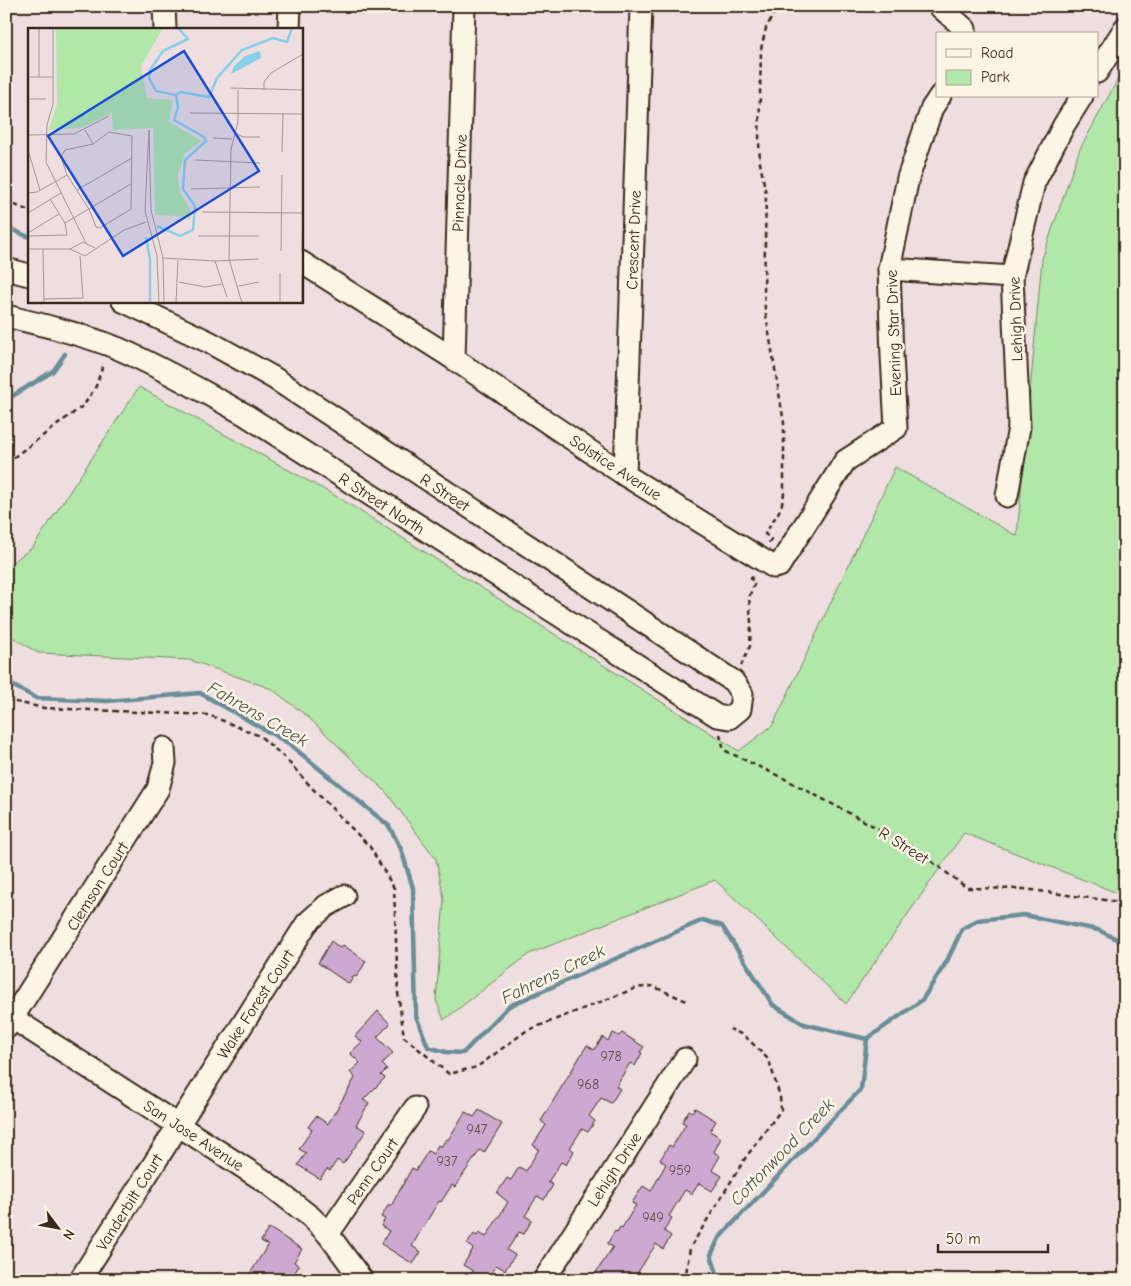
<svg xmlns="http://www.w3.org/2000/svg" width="1131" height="1286" font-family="'Comic Neue',sans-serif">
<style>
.green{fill:#b2e7aa;stroke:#768864}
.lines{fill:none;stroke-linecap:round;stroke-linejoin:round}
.stream{stroke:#6a8d98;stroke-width:4.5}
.building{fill:#cda8d0;stroke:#3b2a1e}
.minor-casing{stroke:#3b2a1e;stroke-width:25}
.path{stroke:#3b2a1e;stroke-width:2.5;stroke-dasharray:5 4;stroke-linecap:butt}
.minor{stroke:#fcf5e5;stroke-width:21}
.labels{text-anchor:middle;stroke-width:5;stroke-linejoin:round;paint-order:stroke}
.number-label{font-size:14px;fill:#604a4a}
.street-label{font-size:16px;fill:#3b2a1e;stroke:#fcf5e5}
.water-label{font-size:18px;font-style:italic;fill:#4e5351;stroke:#fcf5e5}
.inset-river{fill:none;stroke:#89cfea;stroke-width:2.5}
.inset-road{fill:none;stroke:#a69692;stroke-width:1}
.view{fill:#1d4ed8;fill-opacity:0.15;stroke:#1d4ed8;stroke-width:2.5}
.inset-edge{fill:none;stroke:#3b2a1e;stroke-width:2.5}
</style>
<rect width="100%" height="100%" fill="#eededf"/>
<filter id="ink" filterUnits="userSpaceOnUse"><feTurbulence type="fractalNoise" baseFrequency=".02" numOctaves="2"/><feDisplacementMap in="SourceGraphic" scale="10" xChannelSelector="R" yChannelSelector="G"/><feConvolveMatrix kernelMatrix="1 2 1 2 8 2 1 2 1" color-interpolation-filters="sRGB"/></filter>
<g filter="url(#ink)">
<path class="green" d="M1125 66V896L964 833 846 1004 715 880 529 954 444 1020 436 1000 444 899 436 859 386 792 308 717 272 689 190 660 38 653 6 633V567L33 547 139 387 341 499 739 751 773 725 895 467 1017 536 1042 259 1079 151Z"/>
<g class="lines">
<g class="stream">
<path d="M6 227 29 237"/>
<path d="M6 400 53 371 65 354"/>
<path d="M6 682 36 698 107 701 200 693 288 743 389 826 401 849 413 888 416 1016 428 1047 446 1052 463 1053 509 1006 703 920 722 926 773 1005 804 1024 867 1039 922 1000 947 961 962 929 978 920 1024 915 1098 930 1119 940 1125 946"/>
<path d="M719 1280 711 1255 719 1238 861 1089 867 1039"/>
</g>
</g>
<g class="building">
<path d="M331 941 340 948 343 945 366 961 358 975 356 977 354 976 349 984 318 963Z"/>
<path d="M378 1011 390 1024 377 1037 393 1053 382 1064 387 1069 381 1075 385 1078 363 1100 369 1103 356 1125 366 1131 343 1164 337 1160 330 1171 327 1169 320 1179 298 1165 306 1153 299 1149 312 1129 308 1127 316 1116 328 1124 355 1078 350 1072 360 1063 350 1053 362 1042 355 1036Z"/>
<path d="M613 1033 619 1036 622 1033 644 1047 640 1052 642 1053 635 1066 630 1063 616 1086 620 1089 611 1103 601 1098 589 1116 595 1121 588 1132 582 1129 570 1148 574 1151 566 1165 561 1162 548 1182 553 1185 544 1200 537 1196 525 1216 532 1220 524 1234 519 1232 507 1250 515 1255 505 1270 496 1265 487 1280H467L473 1271 463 1265 473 1249 467 1244 474 1234 477 1236 479 1233 486 1237 508 1202 497 1193 507 1178 511 1180 519 1167 526 1171 539 1149 533 1145 546 1125 541 1121 587 1045 594 1050 603 1037 608 1041Z"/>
<path d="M695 1108 716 1121 710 1131 721 1138 714 1152 720 1156 712 1170 722 1176 712 1191 699 1183 692 1194 685 1190 669 1216 672 1218 664 1231 671 1236 663 1249 656 1244 638 1272 650 1280H591L613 1247 607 1244 615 1231 617 1232 620 1227 622 1228 636 1205 632 1203 643 1186 651 1191 666 1164 660 1160 669 1145 672 1147 686 1124 682 1122 689 1110 692 1112Z"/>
<path d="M479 1110 502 1124 484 1153 480 1150 455 1187 452 1185 441 1202 439 1201 420 1232 412 1246 421 1252 413 1264 381 1244 389 1231 381 1226 385 1219 381 1217 389 1204 391 1206 412 1168 416 1170 428 1151 433 1154 438 1145 441 1147 446 1139 448 1140 465 1112 474 1117Z"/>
<path d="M269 1228 302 1249 294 1262 299 1266 295 1272 306 1280H246L268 1245 261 1241Z"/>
</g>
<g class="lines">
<defs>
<g id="minor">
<path d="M164 6 165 29"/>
<path d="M939 6 965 29V34"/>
<path d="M289 29 290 6"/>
<path d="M1097 72 1125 28"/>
<path d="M301 262 454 359 625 475 774 567 779 566 845 461 896 428 892 356 889 269 908 178 932 108 940 96"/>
<path d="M6 269 29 275"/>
<path d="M889 269 1012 277"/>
<path d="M6 316C43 325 82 334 117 348 161 367 202 391 244 414L717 716 729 718 740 709 742 694 733 681 274 378 209 342 123 301"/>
<path d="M454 359 464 6"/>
<path d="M625 475 641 6"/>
<path d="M1007 496 1019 427 1012 277 1034 183 1064 125 1082 96"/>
<path d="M6 1014 266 1182 311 1217 328 1234 362 1280"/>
<path d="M6 1028 158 789 165 763 164 748"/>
<path d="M328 1234 415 1108"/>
<path d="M80 1280 307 923 326 906 344 896"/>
<path d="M544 1280 685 1059"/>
</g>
</defs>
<use href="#minor" class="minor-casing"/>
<g class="path">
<path d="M6 201 29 211"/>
<path d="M6 463 84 405 96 386 103 365"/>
<path d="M769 543 771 539 765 534 781 508 784 494V423L765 309 764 291 766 194 760 163 759 141 761 49 766 28 778 6"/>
<path d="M741 666 750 646 751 622 749 597 755 582 751 579 752 575"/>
<path d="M6 700 44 708 209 715 260 736 286 759 313 789 370 847 394 888 398 993 404 1037 449 1074 477 1067 526 1031 636 988 652 986 689 1002"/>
<path d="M720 734 724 750 787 780 911 846 967 888 1024 889 1119 902 1125 908"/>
<path d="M689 1280 686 1274 690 1248 746 1157 781 1110 780 1097 769 1060 745 1036 730 1029"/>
</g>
<use href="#minor" class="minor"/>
</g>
</g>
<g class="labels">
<g class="number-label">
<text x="611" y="1061">978</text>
<text x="588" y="1089">968</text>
<text x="477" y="1134">947</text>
<text x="447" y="1166">937</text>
<text x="680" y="1175">959</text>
<text x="653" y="1222">949</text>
</g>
<g class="street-label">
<text transform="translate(459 183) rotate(-88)" y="6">Pinnacle Drive</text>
<text transform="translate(633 240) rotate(-88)" y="6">Crescent Drive</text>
<text transform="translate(1015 319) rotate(-92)" y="6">Lehigh Drive</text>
<text transform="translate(893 333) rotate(-92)" y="6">Evening Star Drive</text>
<text transform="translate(616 467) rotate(33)" y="6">Solstice Avenue</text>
<text transform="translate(445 492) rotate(33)" y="6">R Street</text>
<text transform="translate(382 503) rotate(33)" y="6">R Street North</text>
<text transform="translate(904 845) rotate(32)" y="6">R Street</text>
<text transform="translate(97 886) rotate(-58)" y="6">Clemson Court</text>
<text transform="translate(255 1004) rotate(-57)" y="6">Wake Forest Court</text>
<text transform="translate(194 1135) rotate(33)" y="6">San Jose Avenue</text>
<text transform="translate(614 1169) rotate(-57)" y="6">Lehigh Drive</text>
<text transform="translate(372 1171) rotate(-55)" y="6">Penn Court</text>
<text transform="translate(129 1202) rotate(-58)" y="6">Vanderbilt Court</text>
</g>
<g class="water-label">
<text transform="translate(258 714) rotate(30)" y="6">Fahrens Creek</text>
<text transform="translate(553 974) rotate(-26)" y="6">Fahrens Creek</text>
<text transform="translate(782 1152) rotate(-46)" y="6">Cottonwood Creek</text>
</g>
</g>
<g transform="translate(28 28)">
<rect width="275" height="275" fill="#eededf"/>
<path d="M28 0H135L113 38 119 70 145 72 141 94 174 113 157 125 150 148 152 164 162 181V192L151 188 127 187 125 100 85 102 84 85 53 100 21 102 29 76Z" fill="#b2e7aa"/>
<path d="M232 23 233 30 203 46 206 38 217 28Z" fill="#89cfea"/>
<path class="inset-river" d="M148 67 153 64 181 69 189 50 214 22 245 10 259 14 264 0M129 198 152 208 165 202 167 178 155 161 157 132 178 113 176 109 146 92 150 79 148 67 128 63 121 50 122 42 135 23 160 11 150 0M118 209 122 231V275"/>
<path class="inset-road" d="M11 0V49M25 0V76L19 97 18 134 58 215M0 49H25M203 60 275 62M210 62V94L203 121 201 231 214 275M236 62V54L243 45 275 26M0 71H18M162 85 275 86M57 102 65 116M121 102 117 183 129 228 131 275M121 102 123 182 135 230 136 275M81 104 104 108 103 181 72 200 68 199 61 181 39 147 33 129 37 122 65 116ZM207 105 215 109H232M0 107 46 106 81 88M185 110 204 111M0 122 12 162M254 124 255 86M167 132 232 135M163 161 232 159M49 162 104 130M0 165 9 164 39 147M174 184 275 185M0 185 33 165M37 195 103 156M0 205 31 186M0 208 39 207 37 195 22 171M170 208H231M0 221H42L55 214 67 220M15 221 16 275M42 221 57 228 96 202 118 194M253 223 254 147M274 223 275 181M135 230 187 233 231 231M187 233 199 269M151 254 177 259 194 256M211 258 231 254M16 271 55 270 52 228M148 275 150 232M252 275V245M274 275V246"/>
<path class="view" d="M156 23 231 143 95 228 20 108Z"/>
<rect width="275" height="275" class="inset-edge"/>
</g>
<rect width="1131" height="1286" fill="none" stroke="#fcf5e5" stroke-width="25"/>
<rect x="12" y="12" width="1106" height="1261" fill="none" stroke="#3b2a1e" stroke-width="2" filter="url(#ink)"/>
<rect x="936" y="32" width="162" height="65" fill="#fcf5e5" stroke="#afa495"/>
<rect x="946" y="49" width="25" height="8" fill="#fcf5e5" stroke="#afa495"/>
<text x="981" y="58" font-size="15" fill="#3b2a1e">Road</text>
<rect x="946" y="70" width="25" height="15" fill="#b2e7aa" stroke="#afa495"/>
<text x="981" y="82" font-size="15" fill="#3b2a1e">Park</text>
<g transform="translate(58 1228) rotate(122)" stroke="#fcf5e5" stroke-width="4" paint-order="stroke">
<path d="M0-4L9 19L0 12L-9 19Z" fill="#3b2a1e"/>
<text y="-8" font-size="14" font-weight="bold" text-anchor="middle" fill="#3b2a1e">N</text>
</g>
<path d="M938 1244v8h110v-8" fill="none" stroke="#3b2a1e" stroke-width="2.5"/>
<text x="946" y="1244" font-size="15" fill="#3b2a1e" stroke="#fcf5e5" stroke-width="4" paint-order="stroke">50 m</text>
</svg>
